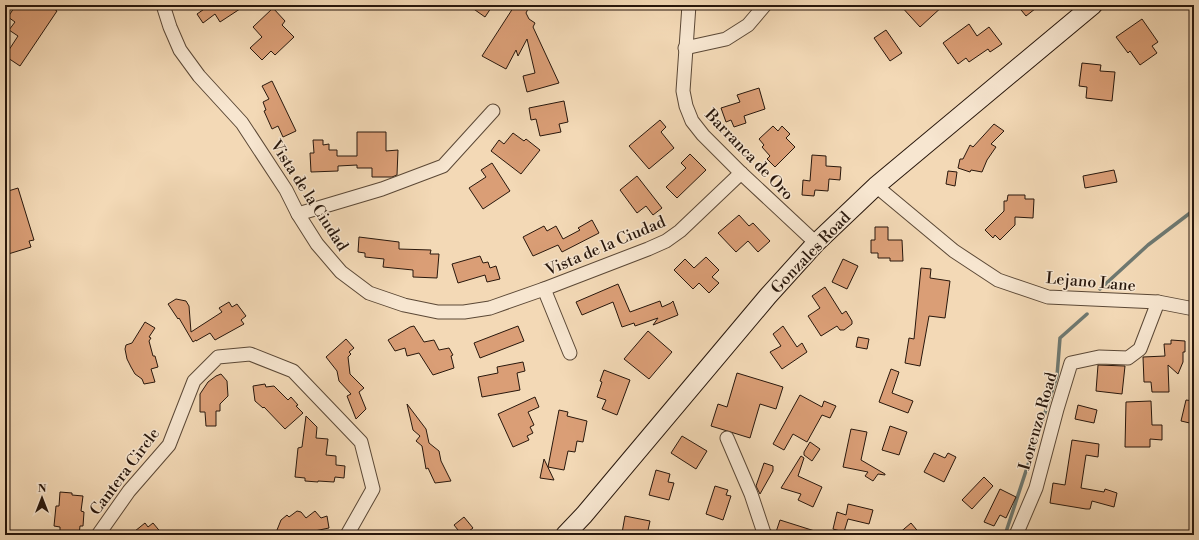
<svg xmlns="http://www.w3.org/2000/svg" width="1199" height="540" font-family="'Libre Bodoni',serif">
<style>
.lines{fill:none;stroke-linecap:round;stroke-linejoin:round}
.stream{stroke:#6e7870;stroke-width:3.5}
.building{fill:#da9e76;stroke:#28170c}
.street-casing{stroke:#5b4836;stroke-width:15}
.secondary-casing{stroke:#28170c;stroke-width:20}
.street{stroke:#f7e6d0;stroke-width:13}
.secondary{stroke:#f7e6d0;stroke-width:18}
.labels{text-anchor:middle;stroke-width:3;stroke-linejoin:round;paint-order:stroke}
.street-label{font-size:16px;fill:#28170c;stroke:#f7e6d0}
</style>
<rect width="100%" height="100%" fill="#f3d9b6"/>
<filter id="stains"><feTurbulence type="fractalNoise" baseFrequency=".005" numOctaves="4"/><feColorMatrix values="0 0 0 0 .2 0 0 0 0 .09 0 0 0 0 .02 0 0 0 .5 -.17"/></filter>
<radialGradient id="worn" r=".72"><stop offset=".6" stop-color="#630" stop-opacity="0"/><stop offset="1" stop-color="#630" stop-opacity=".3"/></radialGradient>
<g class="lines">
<g class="stream">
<path d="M1100 289 1148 245 1194 210"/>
<path d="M1005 535 1057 376 1060 338 1087 314"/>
</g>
</g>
<g class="building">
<path d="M16 5H48L57 11 20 66 5 56 18 36 9 30 15 22 8 17Z"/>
<path d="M210 5H246L220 22 215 14 203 23 197 14Z"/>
<path d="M468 5H493L485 17Z"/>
<path d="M515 5H530L526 13 529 19 535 23 533 27 559 83 527 92 523 76 535 73 527 39 518 56 516 50 506 69 482 56Z"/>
<path d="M900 5H944L920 27Z"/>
<path d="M1017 5H1040L1026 16Z"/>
<path d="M273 8 285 21 282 25 294 37 275 55 271 51 262 60 250 48 262 37 253 27Z"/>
<path d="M1142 19 1158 42 1152 46 1157 53 1140 65 1130 51 1128 53 1116 37Z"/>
<path d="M969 24 977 36 989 27 1002 44 990 52 988 49 969 62 966 58 958 64 943 43Z"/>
<path d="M886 30 902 53 890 61 874 38Z"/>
<path d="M1082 63 1101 65 1100 71 1115 72 1112 101 1086 98 1087 87 1079 86Z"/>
<path d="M272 81 296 131 283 137 278 126 272 129 264 111 266 110 263 102 269 99 262 86Z"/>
<path d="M759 88 765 109 744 116 746 123 734 127 731 120 726 122 721 108 740 102 737 95Z"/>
<path d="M564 101 568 122 559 124 561 132 540 136 536 119 531 120 529 108Z"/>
<path d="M660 120 666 127 661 132 674 148 649 169 629 146Z"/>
<path d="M994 124 1004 131 991 144 996 147 987 160 982 172 971 170 970 172 958 168 960 159H963L970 145 973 147Z"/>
<path d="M773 126 778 131 782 126 790 134 786 138 795 147 775 167 767 159 770 156 762 147 764 145 759 139Z"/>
<path d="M357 132H386V151L398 150 397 175 392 177H372V168H357V165L338 166V171L311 172 310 153H314L313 140H323V145L329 144V150H337V156H357Z"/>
<path d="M513 133 524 141 526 139 540 150 521 174 491 151 499 140 504 144Z"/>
<path d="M690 154 706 170 677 198 666 187 686 168 681 163Z"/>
<path d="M812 155 826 156V166L841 167 840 180 829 179 828 191 815 190 814 196 802 195 803 180 810 181Z"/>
<path d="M492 163 510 191 483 209 469 188 486 177 481 170Z"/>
<path d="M1114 170 1117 182 1085 188 1083 176Z"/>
<path d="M948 171 957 172 955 186 946 184Z"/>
<path d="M637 176 662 208 653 215 646 206 637 213 620 190Z"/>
<path d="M18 188 34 240 29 241 31 247 5 255V192Z"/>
<path d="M1008 195H1025V199H1034L1033 218 1015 217V225L1000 240 995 235 993 238 985 230 1004 211V201H1007Z"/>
<path d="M739 215 749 226 753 223 770 241 758 252 748 241 736 252 718 233Z"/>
<path d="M592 220 599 233 562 252 558 245 533 256 523 237 544 226 547 231 556 226 563 239 580 230 578 228Z"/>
<path d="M875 227H888V240H902L903 261H890V258H878V253H871V240H875Z"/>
<path d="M359 237 399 242V249L431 250 430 254H439L437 278 413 277V270L383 267 384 259 365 257V253L358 252Z"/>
<path d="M480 256 483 263 488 262 490 268 496 266 500 279 487 282 485 275 458 283 452 264Z"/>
<path d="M706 257 719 270 712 277 719 283 709 293 699 283 693 289 674 270 685 259 694 268Z"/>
<path d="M843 259 858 266 847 289 832 282Z"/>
<path d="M921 268 931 269 930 278 950 281 945 318 929 316 920 366 905 363 909 338 914 339Z"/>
<path d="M618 284 630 312 660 301 662 307 671 303 673 301 678 315 653 325 658 318 635 326 634 323 622 327 613 302 582 315 576 302Z"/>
<path d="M825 287 842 314 846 311 852 321V324L844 330H840L837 326 821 336 808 316 820 308 812 296Z"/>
<path d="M176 299 186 301 189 306 191 332 222 312 219 308 229 302 232 307 237 304 246 316 241 320 244 324 215 340 210 333 196 341V340L193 342 179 318 178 319 168 304Z"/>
<path d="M145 322 155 328 149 337 151 338 149 341 153 356H155L158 367 151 369 155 382 144 384 142 379 135 374 131 367 127 359 125 349 126 345 132 343Z"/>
<path d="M414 326 424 342 434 340 439 350 449 348 453 355 451 356 454 368 433 375 419 353 407 356 405 348 395 351 388 340 410 327Z"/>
<path d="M518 326 524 341 480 358 474 343Z"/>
<path d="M783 326 797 347 802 343 807 352 782 369 770 352 781 346 773 334Z"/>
<path d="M648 331 672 352 649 379 624 359Z"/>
<path d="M858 337 869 339 867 349 856 347Z"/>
<path d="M346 339 354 348 349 352 351 354 348 357 350 374 364 388 359 392 366 409 356 419 347 396 351 394 339 381 337 371 326 357Z"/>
<path d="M1171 340 1185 341V352H1183V362L1178 374 1168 365 1169 392H1152L1151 382H1144L1143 357 1165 356 1164 344H1171Z"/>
<path d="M523 362 525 371 517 373 520 390 482 397 478 377 498 373 497 367Z"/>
<path d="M1098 365 1125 366 1122 394 1096 391Z"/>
<path d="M891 369 899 372 892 393 913 401 908 413 879 402Z"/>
<path d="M604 370 630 380 617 415 602 409 606 400 597 397 602 382 600 381Z"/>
<path d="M737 373 783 387 776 409 760 404 750 438 711 426 718 404 727 407Z"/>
<path d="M221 374 227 381 228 396 220 404V411H216V426H206L205 412H200V394L208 382 216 376Z"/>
<path d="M265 384 266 387 274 386 288 400 291 397 298 405 296 406 303 413 285 429 264 407 263 408 255 401 253 386Z"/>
<path d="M800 395 822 407 824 401 836 406 830 418 822 415 807 442 793 434 784 450 773 444Z"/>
<path d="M535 397 539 407 528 412 534 425 530 427 533 433 527 436 529 440 513 447 498 414Z"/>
<path d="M1186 400 1194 401V424L1181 421Z"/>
<path d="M1151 401 1152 425H1162V440L1150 439V447H1125L1126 402Z"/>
<path d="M407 404 426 429 429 443 439 451 441 461 451 481 435 483 428 468 426 469 422 446 416 441 420 436 413 430Z"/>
<path d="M1078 405 1097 410 1094 423 1075 419Z"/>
<path d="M559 410 568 412 567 416 587 421 583 442 577 441 575 452 568 451 564 470 548 467Z"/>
<path d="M306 416 317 427 316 438 328 439 326 455 336 456V465L345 466 344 478 335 477 334 482 318 481V482L305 481V478L295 477 298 448 302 447Z"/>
<path d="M890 426 907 432 899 455 882 450Z"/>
<path d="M851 429 867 432 861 460 885 474V475L878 474 873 481 865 476 868 472 843 467Z"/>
<path d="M682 436 707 451 696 469 671 453Z"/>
<path d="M1072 440 1099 444 1098 457 1086 455 1081 488 1104 492 1105 489 1117 493 1114 507 1092 501 1090 509H1086L1050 503 1053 483 1065 485Z"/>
<path d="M810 442 820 449 812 461 804 455V452Z"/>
<path d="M934 453 945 458 948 453 956 457 944 482 924 472Z"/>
<path d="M801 456 804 458 798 476 822 487 813 507 798 500 801 494 781 488Z"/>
<path d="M544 459 554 480 540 478Z"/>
<path d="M764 463 773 466V471L760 494 756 486Z"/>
<path d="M656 470 670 474 668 482 674 483 669 500 649 495Z"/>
<path d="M984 477 993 486 972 509 962 500Z"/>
<path d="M715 486 728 490 726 495 731 496 723 520 706 514Z"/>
<path d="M1000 489 1016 497 1006 518 1000 515 994 526 984 522Z"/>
<path d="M60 492 72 493V495L83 496 81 511 84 512 83 526H80L79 535H60V527L54 526 56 506H59Z"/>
<path d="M848 504 873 510 869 524 848 519 844 532 833 529 837 512 846 515Z"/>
<path d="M297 511 301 512 306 518 315 511 321 518 327 516 329 528 305 533 304 535H275L281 520 287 515 289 517Z"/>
<path d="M625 516 650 521 647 535H631L622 533Z"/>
<path d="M464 517 473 528 464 535H462L454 525Z"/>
<path d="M780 520 821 533V535H775Z"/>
<path d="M145 523 148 527 153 523 163 535H130Z"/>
<path d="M911 523 921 535H897Z"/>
</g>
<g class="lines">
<defs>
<g id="street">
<path d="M163 5 170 27 180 50 199 76 242 123 286 190 298 214 317 244 341 272 369 293 404 305 438 312H464L490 308 544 289 648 249 666 241 680 231 741 173"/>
<path d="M689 5 683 91 686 106 692 121 703 135 741 173 816 243"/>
<path d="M685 48 726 39 748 25 765 5"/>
<path d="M876 186 954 251 998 280 1048 297 1158 302 1194 309"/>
<path d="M298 214 382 189 443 166 493 111"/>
<path d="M544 289 570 353"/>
<path d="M727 438 751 494 764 533 766 535"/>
<path d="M98 535 129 491 169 445 194 381 218 357 250 354 293 371 361 442 373 489 347 535"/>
<path d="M1016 535 1036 488 1057 409 1071 363 1099 357 1128 358 1140 349 1158 302"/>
</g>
<path id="secondary" d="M565 535 584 515 768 296 816 243 876 186 1093 5"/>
</defs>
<use href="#street" class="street-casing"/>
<use href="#secondary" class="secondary-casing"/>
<use href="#street" class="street"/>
<use href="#secondary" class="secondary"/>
</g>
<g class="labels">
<g class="street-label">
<text transform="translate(750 154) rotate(46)" y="6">Barranca de Oro</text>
<text transform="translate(310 195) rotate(57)" y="6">Vista de la Ciudad</text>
<text transform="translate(605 245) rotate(-23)" y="6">Vista de la Ciudad</text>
<text transform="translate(810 252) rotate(-46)" y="6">Gonzales Road</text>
<text transform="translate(1091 281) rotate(5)" y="6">Lejano Lane</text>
<text transform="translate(1037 421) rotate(-74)" y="6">Lorenzo Road</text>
<text transform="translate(124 471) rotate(-53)" y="6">Cantera Circle</text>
</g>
</g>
<rect width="1199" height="540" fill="none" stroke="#f3d9b6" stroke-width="20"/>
<rect x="6" y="6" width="1187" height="528" fill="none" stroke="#28170c" stroke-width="2"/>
<rect x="10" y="10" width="1179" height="520" fill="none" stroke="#28170c"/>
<g transform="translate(42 498)" stroke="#f7e6d0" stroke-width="3" paint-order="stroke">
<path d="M0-3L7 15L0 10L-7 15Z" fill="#28170c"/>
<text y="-6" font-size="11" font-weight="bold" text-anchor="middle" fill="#28170c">N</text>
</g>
<rect width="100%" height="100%" filter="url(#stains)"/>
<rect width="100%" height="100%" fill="url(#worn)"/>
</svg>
